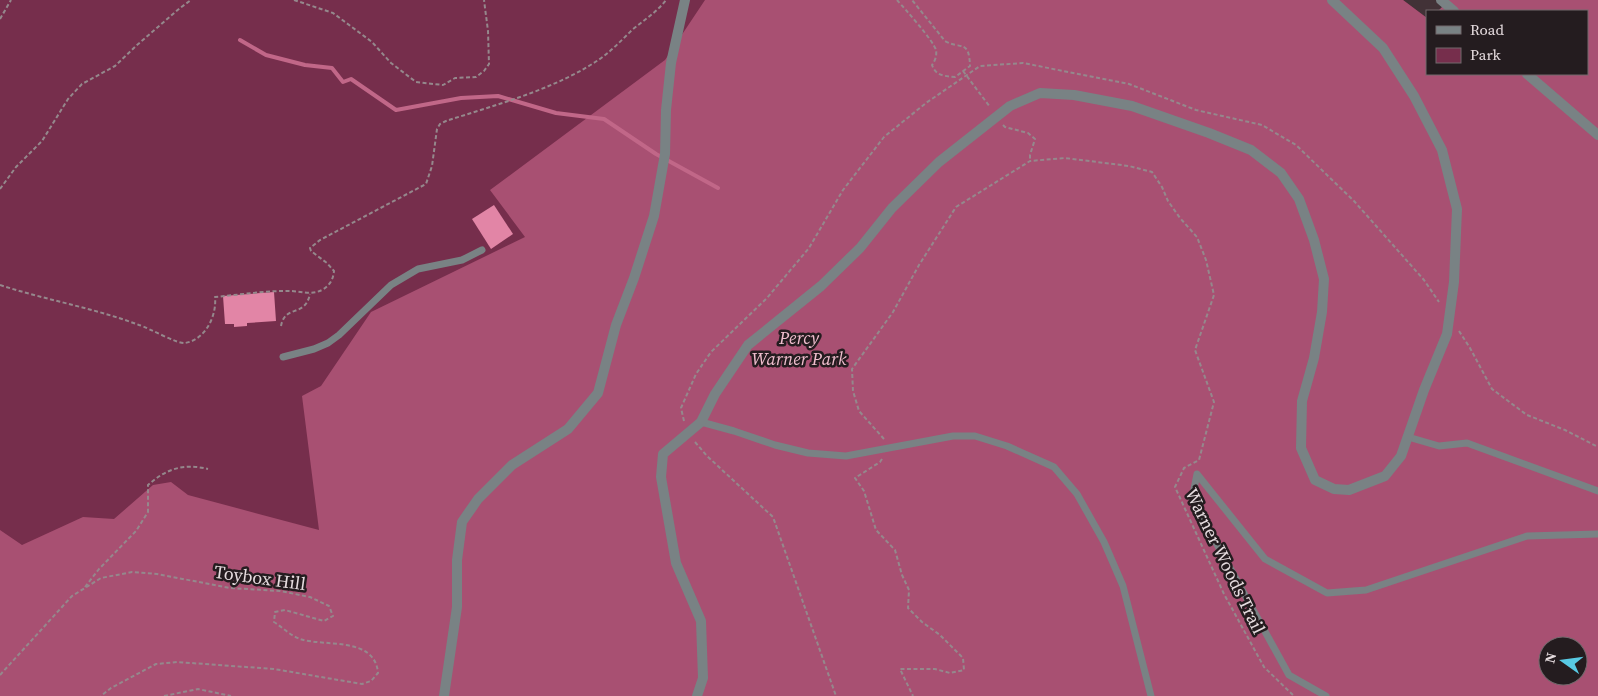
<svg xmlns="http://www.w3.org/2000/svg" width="1598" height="696" font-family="'Source Serif 4',serif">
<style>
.green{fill:#762e4c;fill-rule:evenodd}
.forest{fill:#a85072;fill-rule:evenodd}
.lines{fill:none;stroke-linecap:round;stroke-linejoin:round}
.stream{stroke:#c16788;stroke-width:4}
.building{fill:#e285a6}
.path{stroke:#95888c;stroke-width:2;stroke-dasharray:4 2.5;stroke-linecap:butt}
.service{stroke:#798284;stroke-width:7}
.minor{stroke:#798284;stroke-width:10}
.labels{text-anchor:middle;stroke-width:5;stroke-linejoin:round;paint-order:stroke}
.park-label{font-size:18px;font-style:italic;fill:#f0bece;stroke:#241c1f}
.street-label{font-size:18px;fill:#e6dcdf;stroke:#241c1f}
</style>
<rect width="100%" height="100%" fill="#423237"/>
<path class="green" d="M0 0H1403L1427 18V74L1598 696H0ZM1548 646H1578V676H1548Z"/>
<path class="forest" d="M705 0H1403L1427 18V74H1587V11H1438L1449 0H1598V696H0V530L22 545 83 517 114 519 153 485 171 482 188 495 319 530 302 396 321 386 371 312 525 237 490 190 665 60ZM1548 646H1578V676H1548Z"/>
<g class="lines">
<path class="stream" d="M240 40 266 55 305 65 332 68 343 82 351 79 396 110 461 98 498 96 556 113 604 119 656 154 718 188"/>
</g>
<g class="building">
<path d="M494 205 513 234 491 249 472 219Z"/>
<path d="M274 292 276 321 247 323V326L234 327V324H225L223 296Z"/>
</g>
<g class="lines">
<g class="path">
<path d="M294 0 333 13 372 42 391 63 416 82 443 85 455 78 476 77 484 71 489 64 488 31 484 0"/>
<path d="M897 0C905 9 933 40 936 50 937 56 935 61 932 65 936 76 944 76 955 77L970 66C969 39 961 50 945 41L912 0"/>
<path d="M0 19 11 0"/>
<path d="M963 71 990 107"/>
<path d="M1003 125 1005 127 1028 133 1035 139 1030 155V161"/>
<path d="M0 189 16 167 42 141 68 99 82 84 115 66 137 45 180 8 191 0"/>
<path d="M0 285C46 300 94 308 139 325 149 328 177 344 185 343 205 340 217 316 215 297 238 295 262 291 285 291 298 290 310 296 322 290 330 285 333 280 334 271L327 263 311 251 310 248 320 240 426 184 432 166 437 129 440 124 446 121C498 104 560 88 604 56 614 48 623 39 632 30 644 20 657 12 666 0"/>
<path d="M281 326C285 304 305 318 310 294"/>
<path d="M1459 331 1470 348 1492 389 1527 415 1565 430 1598 447"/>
<path d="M684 421 681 408 696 374 711 352 767 298 809 248 843 190 884 137 926 103 980 66 1023 63 1129 84 1196 110 1262 125 1296 145 1354 201 1424 280 1439 302"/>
<path d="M884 439 859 411 853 391 852 369 893 312 919 265 956 207 1030 161 1065 158 1129 166 1152 172 1162 187 1168 201 1180 218 1197 237 1206 260 1214 295 1195 350 1214 402 1199 460 1184 468 1175 487 1224 594 1264 667 1294 696"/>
<path d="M695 442 707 456 773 517 836 696"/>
<path d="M882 459 880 462 855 478 864 491 876 530 895 550 902 575 909 590 908 608 922 622 940 635 963 658 964 670 950 673 935 669H900L913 696"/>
<path d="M85 587 99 569 136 531 148 512V485C166 469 183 463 208 469"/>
<path d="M0 675 72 596 101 578 132 572 157 574 230 588 280 591 310 597 329 606 333 616 324 621 285 610 275 612 274 622C282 627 291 636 300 639 324 647 375 636 378 673L371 681 362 684 274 669 177 662 156 664 111 688 101 696"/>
<path d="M164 696 198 689 231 696"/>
</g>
<g class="service">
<path d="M283 357 314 349 328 343 339 335 391 285 418 269 462 260 482 250"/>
<path d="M701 422 734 431 775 445 808 453 846 456 953 436H975L1007 446 1054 467 1077 494 1104 542 1123 586 1151 696"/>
<path d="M1408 437 1439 446 1467 443 1598 491"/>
<path d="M1326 696 1289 675 1192 499 1197 474 1265 559 1327 593 1366 590 1527 536 1598 534"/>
</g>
<g class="minor">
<path d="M1441 0 1454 11"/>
<path d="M1527 74 1598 135"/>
<path d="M444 696 457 607V560L462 522 478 499 512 465 568 429 598 393 616 325 634 278 654 216 665 154 666 110 671 63 685 0"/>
<path d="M697 696 703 678 701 621 676 563 661 477 663 454 701 422 715 394 748 345 821 286 860 248 892 208 939 162 1010 106 1040 93 1074 95 1132 106 1209 133 1251 150 1281 173 1299 199 1314 240 1324 279 1322 312 1314 358 1302 401 1301 448 1315 480 1334 489 1349 490 1385 476 1401 456 1424 390 1447 334 1454 282 1457 209 1442 150 1414 96 1383 48 1332 0"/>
</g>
</g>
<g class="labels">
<g class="park-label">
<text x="799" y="344">Percy<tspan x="799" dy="21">Warner Park</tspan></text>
</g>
<g class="street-label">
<text transform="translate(1225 561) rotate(64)" y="6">Warner Woods Trail</text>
<text transform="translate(260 578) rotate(8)" y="6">Toybox Hill</text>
</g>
</g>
<rect x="1426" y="10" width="162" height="65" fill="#241c1f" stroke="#72696c"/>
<rect x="1436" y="26" width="25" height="8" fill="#798284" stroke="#72696c"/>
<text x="1470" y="35" font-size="15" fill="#e6dcdf">Road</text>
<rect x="1436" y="48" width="25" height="15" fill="#762e4c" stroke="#72696c"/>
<text x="1470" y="60" font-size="15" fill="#e6dcdf">Park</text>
<g transform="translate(1563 661) rotate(284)"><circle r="24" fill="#241c1f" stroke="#72696c"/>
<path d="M0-4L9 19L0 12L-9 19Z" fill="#58c9e3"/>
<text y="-8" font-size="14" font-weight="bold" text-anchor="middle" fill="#e6dcdf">N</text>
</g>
</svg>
